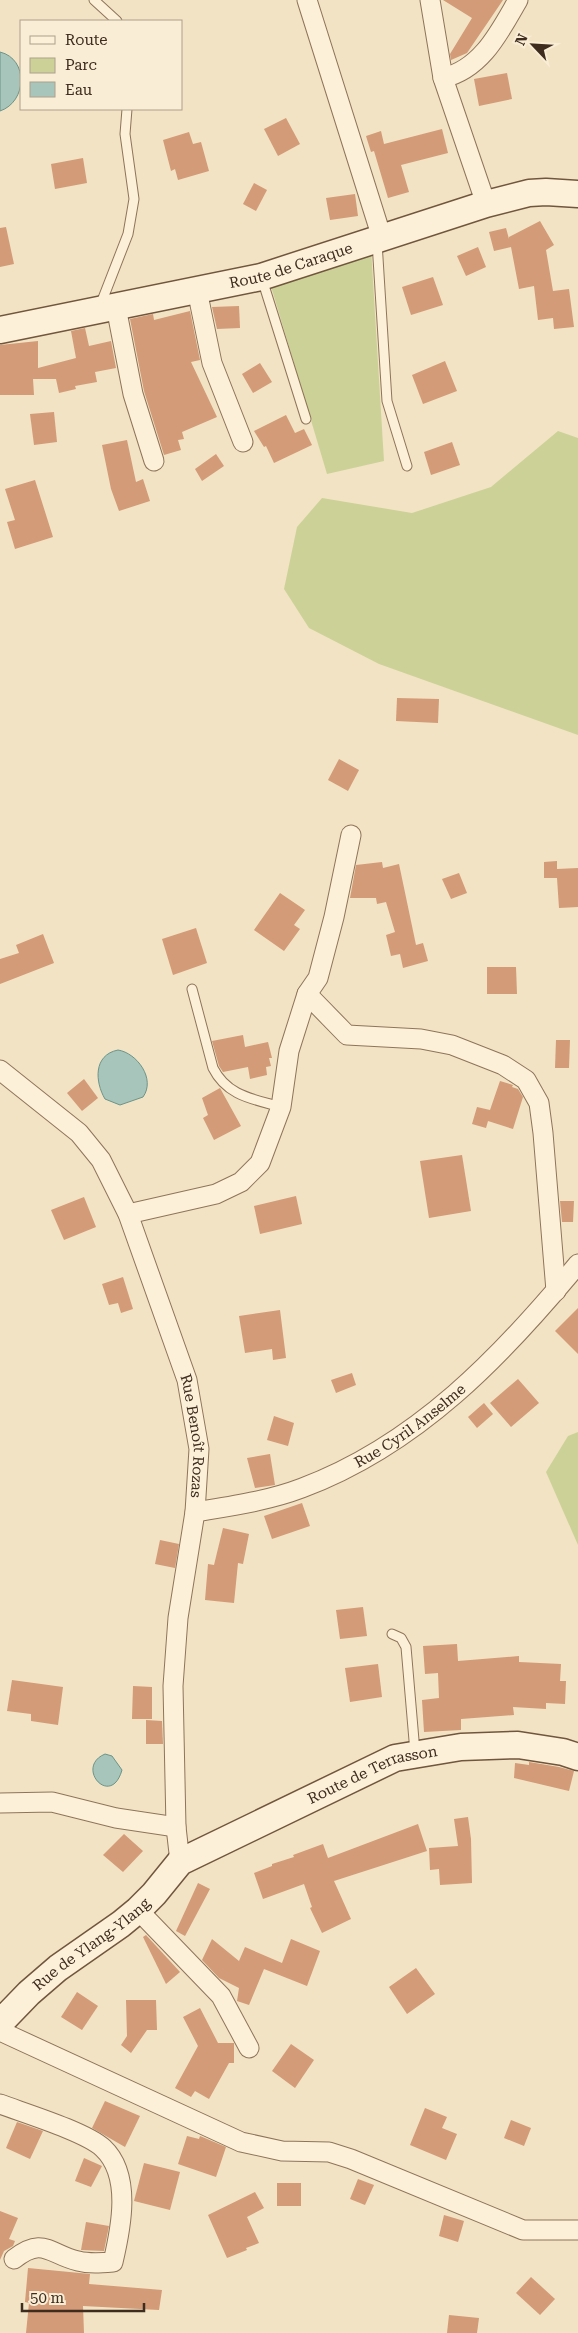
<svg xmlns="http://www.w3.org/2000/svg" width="578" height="2333" font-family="'Roboto Serif',serif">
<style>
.green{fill:#ccd297}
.water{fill:#a7c5bb;stroke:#6c9489}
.building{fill:#d39b77}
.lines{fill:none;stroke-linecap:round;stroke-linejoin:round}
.lane-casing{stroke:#8f7459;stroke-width:11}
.street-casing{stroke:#8f7459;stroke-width:21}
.secondary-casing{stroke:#71553c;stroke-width:29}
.lane{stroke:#fcf0d9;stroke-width:9}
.street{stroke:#fcf0d9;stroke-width:19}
.secondary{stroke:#fcf0d9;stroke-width:26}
.labels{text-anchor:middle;stroke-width:4.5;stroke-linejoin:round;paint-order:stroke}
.street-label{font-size:15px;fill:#3e2c1e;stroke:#f9edd5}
</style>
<rect width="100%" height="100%" fill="#f2e3c4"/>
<g class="green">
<path d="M371 248 384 461 327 474 270 283Z"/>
<path d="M558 431 578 438V735L379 664 309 628 284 589 297 527 322 498 412 513 491 487Z"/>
<path d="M578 1432V1545L546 1472 568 1436Z"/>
</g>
<g class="water">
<path d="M0 52C29 59 27 102 0 111Z"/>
<path d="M118 1050C137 1053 156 1079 143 1097L120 1105 105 1099C95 1082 93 1055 118 1050Z"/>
<path d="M105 1754 112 1756 122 1770C111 1809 74 1767 105 1754Z"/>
</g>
<g class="building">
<path d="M443 0H503L467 53 451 60 450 54 472 18Z"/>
<path d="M507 73 512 99 479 106 474 79Z"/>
<path d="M286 118 300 144 278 156 264 129Z"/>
<path d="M442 129 448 153 401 165 409 192 388 198 374 151 371 152 366 136 381 131 384 144Z"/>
<path d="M189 132 193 144 201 142 209 171 178 180 175 169 171 171 163 140Z"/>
<path d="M83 158 87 183 55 189 51 164Z"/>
<path d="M254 183 267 190 256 211 243 204Z"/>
<path d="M355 194 358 216 330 220 326 198Z"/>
<path d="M540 221 554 245 546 250 553 291 569 289 574 327 554 329 553 318 538 320 534 286 519 289 511 247 494 251 489 232 506 228 509 239V237Z"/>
<path d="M6 227 14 264 0 267V228Z"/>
<path d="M478 247 486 267 466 276 457 256Z"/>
<path d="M433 277 443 305 411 315 402 287Z"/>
<path d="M239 306 240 328 217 329 212 307Z"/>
<path d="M190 311 200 360 191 362 217 417 182 432 184 439 178 440 181 450 164 455 144 391 130 319 153 314 154 320Z"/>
<path d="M85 328 89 346 111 341 116 368 95 372 97 382 75 386 76 389 59 393 56 379H33L34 395H0V345L38 341V368L76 358 71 331Z"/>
<path d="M445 361 457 391 423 404 412 375Z"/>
<path d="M260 363 272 382 253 393 242 374Z"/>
<path d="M54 412 57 442 34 445 30 414Z"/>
<path d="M286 415 295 433 304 429 312 445 274 463 266 446 264 447 254 431Z"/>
<path d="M127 440 136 482 143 479 150 501 119 511 111 489 102 445Z"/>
<path d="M452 442 460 465 431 475 424 452Z"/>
<path d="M216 454 224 466 202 481 195 469Z"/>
<path d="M35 480 53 537 15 549 7 522 15 520 5 489Z"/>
<path d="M397 698 439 699 438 723 396 721Z"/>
<path d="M339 759 359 770 348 791 328 780Z"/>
<path d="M557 861V869L578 868V907L559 908 557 878H544V862Z"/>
<path d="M382 862 383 868 399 864 416 945 423 943 428 961 403 968 400 954 391 956 386 935 395 932 386 902 377 904 376 898H350L356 865Z"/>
<path d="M459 873 467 893 451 899 442 879Z"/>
<path d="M280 893 305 910 294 925 300 929 284 951 254 930Z"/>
<path d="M196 928 207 963 173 975 162 939Z"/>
<path d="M43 934 54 963 0 984V959L19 953 16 945Z"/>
<path d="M487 967H516L517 994H487Z"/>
<path d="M243 1035 245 1047 268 1042 272 1058H269L271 1066 266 1067 267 1075 250 1079 248 1067 223 1072 219 1066 212 1041Z"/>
<path d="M556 1040H570L569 1068H555Z"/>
<path d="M84 1079 98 1098 82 1111 67 1093Z"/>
<path d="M500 1081 513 1085 512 1087 518 1089 523 1097 513 1129 488 1121 486 1128 472 1124 477 1107 490 1110Z"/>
<path d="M220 1088 241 1126 214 1140 203 1118 208 1115 202 1098Z"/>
<path d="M462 1155 471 1211 429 1218 420 1161Z"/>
<path d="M296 1196 302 1224 260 1234 254 1206Z"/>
<path d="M84 1197 96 1227 64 1240 51 1210Z"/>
<path d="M560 1201H574L573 1222H562Z"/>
<path d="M123 1277 133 1309 121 1313 118 1303 109 1305 102 1284Z"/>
<path d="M578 1308V1354L555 1331Z"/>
<path d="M280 1310 286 1358 273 1360 272 1349 245 1353 239 1316Z"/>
<path d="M352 1373 356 1385 336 1393 331 1380Z"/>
<path d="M518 1379 539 1403 511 1427 490 1403Z"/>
<path d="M484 1403 493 1414 477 1428 468 1417Z"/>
<path d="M274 1416 294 1423 288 1446 267 1440Z"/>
<path d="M270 1454 275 1485 255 1488 247 1458Z"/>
<path d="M302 1503 310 1526 272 1539 264 1516Z"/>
<path d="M223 1528 249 1534 243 1564 238 1563 234 1603 205 1600 208 1564 214 1565Z"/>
<path d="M160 1540 179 1544 175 1568 155 1564Z"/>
<path d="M363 1607 367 1636 340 1639 336 1610Z"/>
<path d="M457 1644 458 1661 519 1656V1662L561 1664 560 1681H566L565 1704 546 1703V1709L513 1707 514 1715 461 1719V1730L424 1732 422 1700 439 1698 438 1673 425 1674 423 1646Z"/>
<path d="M378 1664 382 1697 350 1702 345 1668Z"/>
<path d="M12 1680 63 1687 58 1725 31 1721V1714L7 1711Z"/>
<path d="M133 1686 152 1687V1719H132Z"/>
<path d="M146 1720 162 1721 163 1744H146Z"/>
<path d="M529 1762 559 1767 574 1771 569 1791 514 1778 515 1763 529 1765Z"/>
<path d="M468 1817 471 1839 472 1883 440 1885 439 1869 430 1870 429 1848 458 1846 454 1819Z"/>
<path d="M418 1824 427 1851 334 1881 351 1919 322 1933 310 1908 312 1907 304 1884 263 1899 254 1873 272 1866V1864L294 1857 293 1855 323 1844 328 1858Z"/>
<path d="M124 1834 143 1851 123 1872 103 1855Z"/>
<path d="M198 1883 210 1889 185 1936 176 1931Z"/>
<path d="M146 1935 180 1972 166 1984 143 1937Z"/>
<path d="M212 1939 239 1961 245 1947 282 1963 291 1939 320 1951 307 1986 264 1969 249 2005 237 2001 239 1988 219 1978 202 1960Z"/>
<path d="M416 1968 435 1994 407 2014 389 1987Z"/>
<path d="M77 1992 98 2006 82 2030 61 2017Z"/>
<path d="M126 2000H156L157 2030H147L131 2053 121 2045 127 2036Z"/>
<path d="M200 2008 218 2043H234V2063H229L209 2099 195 2091 191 2097 175 2088 198 2046 183 2017Z"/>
<path d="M291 2044 314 2060 295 2088 272 2071Z"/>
<path d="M105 2101 140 2116 125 2147 92 2128Z"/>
<path d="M425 2108 447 2117 442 2128 457 2134 446 2160 410 2145Z"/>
<path d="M511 2120 531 2128 524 2146 504 2138Z"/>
<path d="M17 2122 43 2131 30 2159 6 2148Z"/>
<path d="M187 2136 199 2139 200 2136 226 2147 216 2177 178 2164Z"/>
<path d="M84 2158 102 2166 91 2187 75 2181Z"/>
<path d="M144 2163 180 2172 170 2210 134 2201Z"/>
<path d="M358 2179 374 2185 365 2205 350 2199Z"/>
<rect x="277" y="2183" width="24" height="23"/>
<path d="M255 2192 264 2208 247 2217 259 2243 246 2248 247 2250 227 2258 208 2215Z"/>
<path d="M0 2211 18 2218 9 2239 15 2241 13 2246 4 2251 0 2260Z"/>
<path d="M444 2215 464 2221 458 2242 439 2236Z"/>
<path d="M86 2222 109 2226 104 2251 81 2250Z"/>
<path d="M28 2268 90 2274 89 2284 162 2290 159 2310 83 2306 84 2333H26L29 2303 25 2302Z"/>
<path d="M531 2277 555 2299 540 2315 516 2293Z"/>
<path d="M449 2315 479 2318 477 2333H447Z"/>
</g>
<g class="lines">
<defs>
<g id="lane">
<path d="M94 0 117 21"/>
<path d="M377 242 387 401 407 466"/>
<path d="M262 279 306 419"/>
<path d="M100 306 128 234 134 199 125 134 127 109"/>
<path d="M192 989 213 1068C227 1096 253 1099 281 1107"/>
<path d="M392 1634 401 1638 406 1647 415 1752"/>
</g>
<g id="street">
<path d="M307 0 382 238"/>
<path d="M430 0 443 78 486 204"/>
<path d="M443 78C482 69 500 31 518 0"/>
<path d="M197 290 212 363 243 442"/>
<path d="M116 307 133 394 154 461"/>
<path d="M307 994 347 1035 421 1039 452 1045 503 1065 526 1080 539 1103 543 1133 556 1291"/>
<path id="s1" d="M0 1070 79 1133 101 1160 128 1214 187 1380 199 1449 195 1512 178 1618 173 1686 176 1827 180 1862"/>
<path d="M128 1214 216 1194 241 1182 260 1163 281 1107 289 1051 307 994 318 978 334 917 351 835"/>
<path id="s2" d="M195 1512C231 1506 268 1501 302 1488 417 1445 502 1356 578 1264"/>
<path d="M0 1803 52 1802 116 1818 176 1827"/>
<path d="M138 1910 221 1996 249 2048"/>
<path d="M0 2031 241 2142 282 2151 329 2152 351 2159 523 2230H578"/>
<path d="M0 2104C24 2113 86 2132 103 2148 132 2175 121 2228 113 2262 101 2263 89 2264 78 2261 49 2254 43 2236 14 2259"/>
</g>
<g id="secondary">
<path id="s3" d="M0 330 261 277 486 204 529 193 546 192 578 194"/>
<path id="s4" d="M0 2023 29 1993 58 1968 121 1924 138 1910 154 1894 180 1862 395 1758 461 1747 518 1745 563 1752 578 1757"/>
</g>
</defs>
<use href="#lane" class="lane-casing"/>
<use href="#street" class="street-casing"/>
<use href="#secondary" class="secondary-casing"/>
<use href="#lane" class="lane"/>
<use href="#street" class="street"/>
<use href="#secondary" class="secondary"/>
</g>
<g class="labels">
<g class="street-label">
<text dy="5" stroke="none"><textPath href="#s3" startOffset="298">Route de Caraque</textPath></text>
<text dy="5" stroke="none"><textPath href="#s2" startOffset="235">Rue Cyril Anselme</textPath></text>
<text dy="5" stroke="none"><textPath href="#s1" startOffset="429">Rue Benoît Rozas</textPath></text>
<text dy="5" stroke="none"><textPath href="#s4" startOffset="455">Route de Terrasson</textPath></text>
<text dy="5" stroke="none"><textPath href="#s4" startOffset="121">Rue de Ylang-Ylang</textPath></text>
</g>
</g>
<rect x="20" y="20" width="162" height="90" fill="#f9edd5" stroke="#aea08c"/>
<rect x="30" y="36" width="25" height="8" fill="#fcf0d9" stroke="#aea08c"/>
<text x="65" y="45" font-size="15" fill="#3e2c1e">Route</text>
<rect x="30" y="58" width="25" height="15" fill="#ccd297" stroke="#aea08c"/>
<text x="65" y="70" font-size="15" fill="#3e2c1e">Parc</text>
<rect x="30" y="82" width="25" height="15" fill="#a7c5bb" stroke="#aea08c"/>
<text x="65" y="95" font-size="15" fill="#3e2c1e">Eau</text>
<g transform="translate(533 45) rotate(295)" stroke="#f9edd5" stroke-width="4" paint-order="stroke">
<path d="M0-4L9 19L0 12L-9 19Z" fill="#3e2c1e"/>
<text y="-8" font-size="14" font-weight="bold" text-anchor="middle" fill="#3e2c1e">N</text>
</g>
<path d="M22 2303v8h122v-8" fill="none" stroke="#3e2c1e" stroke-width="2.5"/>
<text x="30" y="2303" font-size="15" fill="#3e2c1e" stroke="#f9edd5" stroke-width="4" paint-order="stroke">50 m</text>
</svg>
